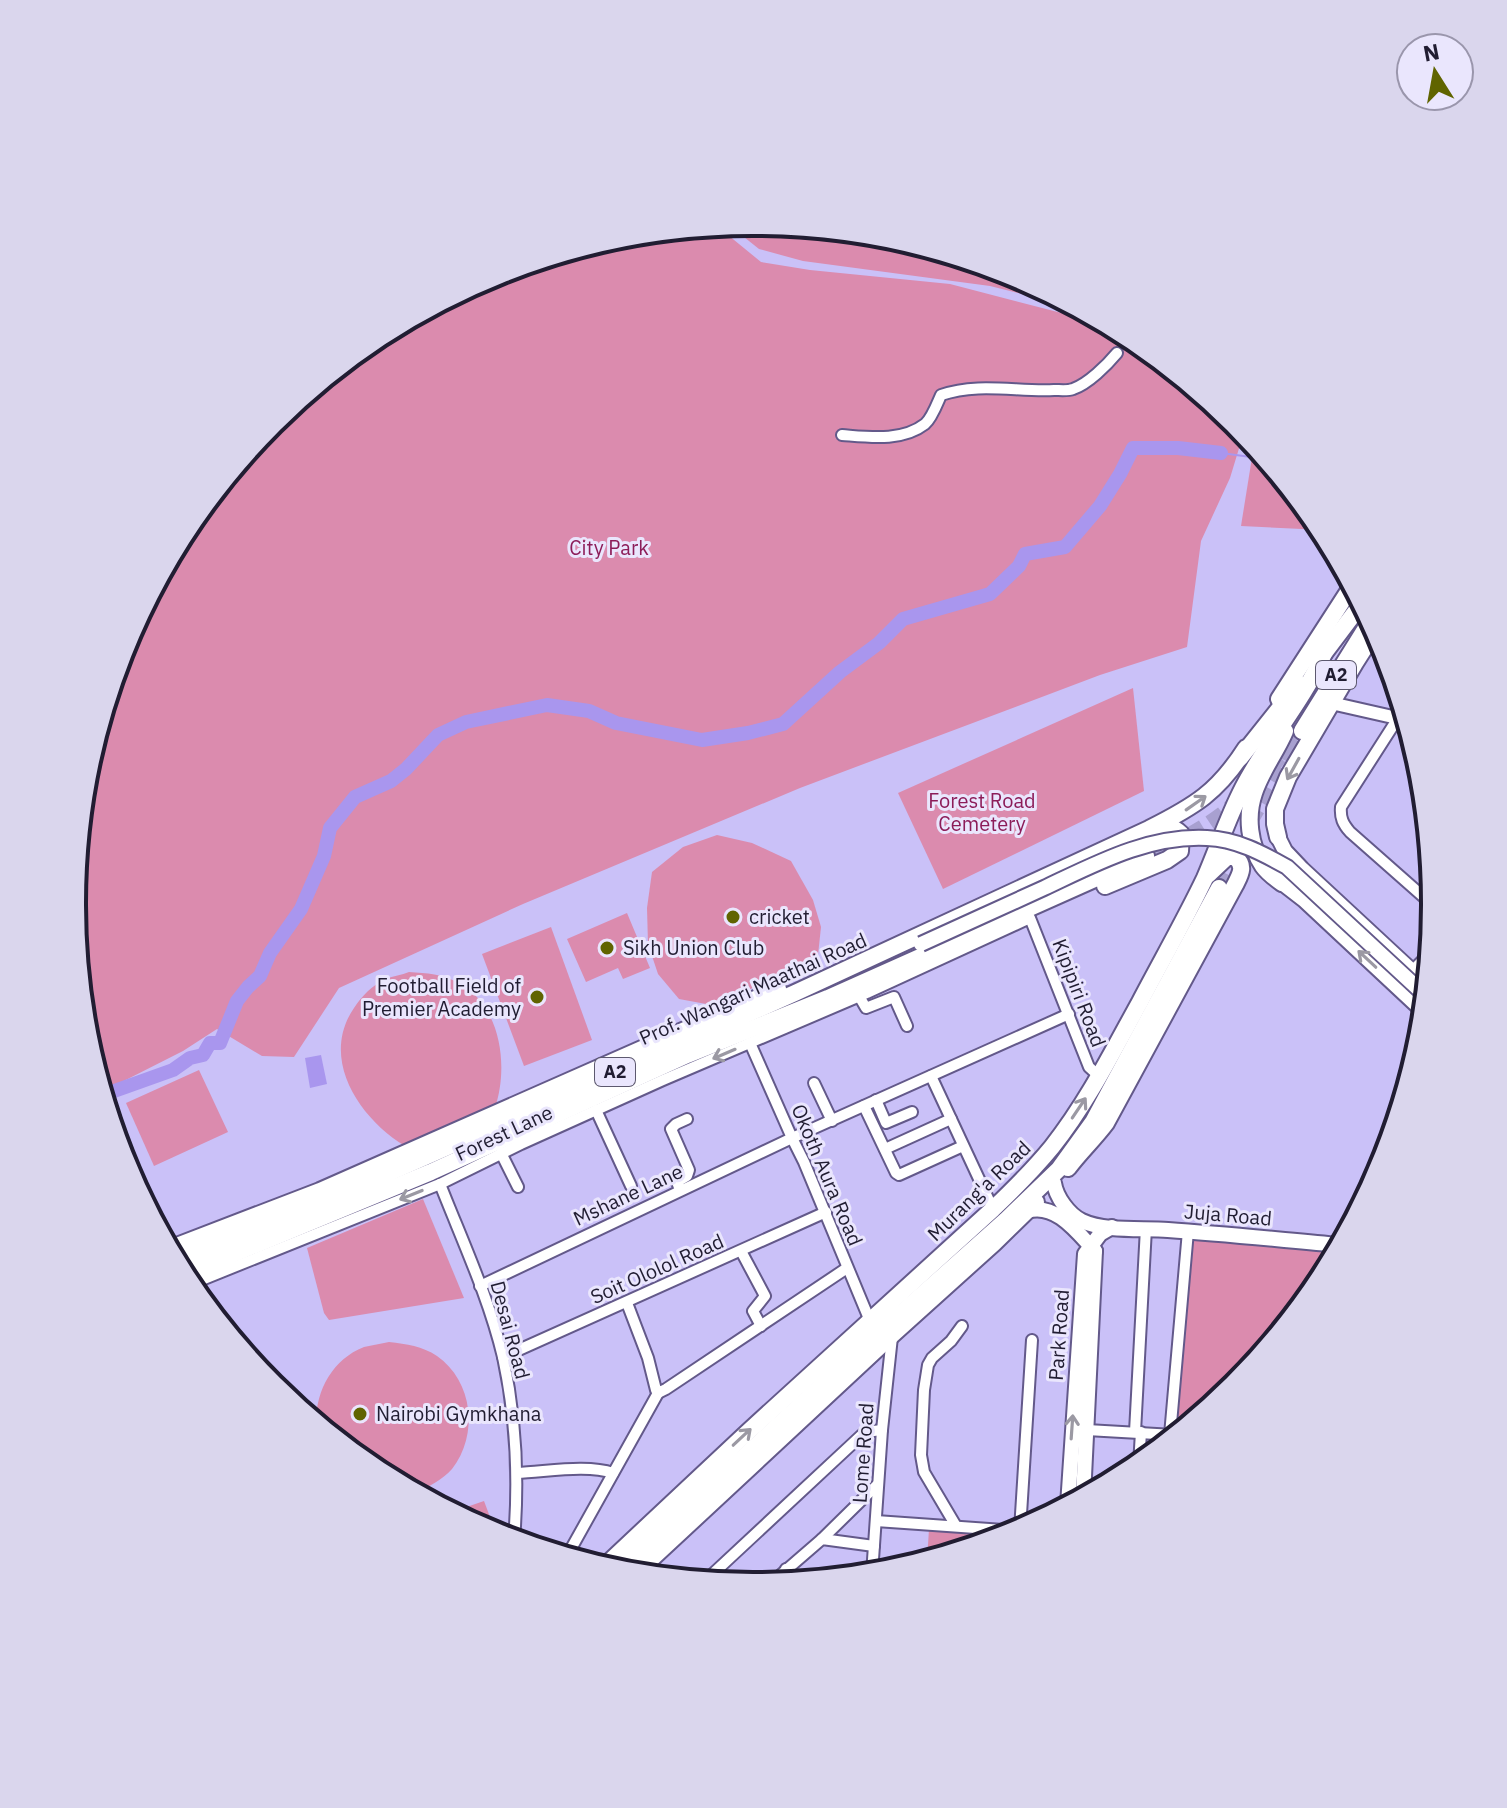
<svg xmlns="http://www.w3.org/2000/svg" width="1507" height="1808" font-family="'IBM Plex Sans',sans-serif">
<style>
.green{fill:#db8bae}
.water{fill:#a996ee}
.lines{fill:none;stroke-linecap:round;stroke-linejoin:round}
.stream{stroke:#a996ee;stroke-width:2}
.river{stroke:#a996ee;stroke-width:14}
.primary-tunnel{stroke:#a8a0d0;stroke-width:16;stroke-dasharray:16 8;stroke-linecap:butt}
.trunk-tunnel{stroke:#a8a0d0;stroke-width:16;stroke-dasharray:16 8;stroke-linecap:butt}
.minor-casing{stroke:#63598a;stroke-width:14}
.tertiary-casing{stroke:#63598a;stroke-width:16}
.secondary-casing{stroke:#63598a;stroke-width:18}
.primary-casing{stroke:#63598a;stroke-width:20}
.trunk-casing{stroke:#63598a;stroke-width:20}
.minor{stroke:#fff;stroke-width:10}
.tertiary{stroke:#fff;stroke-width:12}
.secondary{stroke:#fff;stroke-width:14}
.primary{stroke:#fff;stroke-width:16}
.trunk{stroke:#fff;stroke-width:16}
.secondary-bridge-casing{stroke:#63598a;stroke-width:18;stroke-linecap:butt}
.secondary-bridge{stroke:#fff;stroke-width:14}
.oneway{stroke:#9b99a3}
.poi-dot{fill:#606400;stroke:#eae6fd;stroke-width:3}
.labels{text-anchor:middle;stroke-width:6;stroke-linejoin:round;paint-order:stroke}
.shield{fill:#eae6fd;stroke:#5d596f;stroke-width:2}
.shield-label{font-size:18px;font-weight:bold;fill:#211d32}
.park-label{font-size:20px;fill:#8c1c59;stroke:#eae6fd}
.poi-label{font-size:20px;fill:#211d32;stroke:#eae6fd;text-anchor:start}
.street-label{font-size:20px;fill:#211d32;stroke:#eae6fd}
.rim{fill:none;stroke:#211d32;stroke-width:4}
</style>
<rect width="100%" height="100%" fill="#cac1f8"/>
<g class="green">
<path d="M754 223 887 236 1015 275 1075 307 990 286 803 261 759 249 729 225Z"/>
<path d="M717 226 761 262 810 270 950 284 1108 325 1133 338 1236 422 1244 432 1230 478 1201 541 1187 647 1100 675 800 788 523 904 339 988 294 1057 262 1056 217 1029 183 1051 102 1092 85 1037 72 904 85 771 124 643 187 525 272 422 375 337 493 274 621 236Z"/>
<path d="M1254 445 1320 526 1323 530 1241 526Z"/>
<path d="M1133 688 1144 791 943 889 898 793Z"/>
<path d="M717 835 752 843 791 861 813 900 821 927 818 955 717 1006 679 999 658 974 648 944 647 908 652 872 683 847Z"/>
<path d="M627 913 650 968 623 979 618 968 586 982 567 939Z"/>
<path d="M551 927 592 1040 524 1066 482 954Z"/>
<path d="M409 972C427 973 442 974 459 983 501 1006 509 1066 495 1108L405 1146C360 1119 319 1059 354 1008 362 996 372 985 386 979 393 976 402 975 409 972Z"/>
<path d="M199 1070 228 1132 154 1166 126 1103Z"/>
<path d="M423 1199 464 1298 329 1320 324 1313 307 1248Z"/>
<path d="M1188 1231 1340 1245 1320 1283 1235 1386 1176 1435H1170Z"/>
<path d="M389 1342C407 1344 422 1346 437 1356 473 1381 479 1435 452 1469 442 1480 429 1487 415 1492L375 1470 316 1422C316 1390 333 1359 364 1347 372 1345 381 1344 389 1342Z"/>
<path d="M484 1501 496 1533 494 1534 452 1512Z"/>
<path d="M929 1529 1011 1535 927 1560Z"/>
</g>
<path class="water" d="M321 1055 327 1084 310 1088 305 1058Z"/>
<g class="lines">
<path class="stream" d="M1221 453 1266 459"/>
<path class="river" d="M103 1095 173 1070 190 1058 203 1055 210 1043H220L237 1001 248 987 260 976 270 953 301 909 324 856 330 828 355 797 391 781 406 769 438 735 466 722 547 705 589 711 616 723 702 740 748 733 783 724 840 672 879 643 903 619 990 594 1019 566 1025 554 1065 547 1100 506 1120 474 1133 448H1178L1221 453"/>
<g class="primary-tunnel">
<path d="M1269 769 1302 731"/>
<path d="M1146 856C1179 842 1209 827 1236 803"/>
</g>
<g class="trunk-tunnel">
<path d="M1249 823 1302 731"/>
<path d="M1219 888 1238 848"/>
</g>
<defs>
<g id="minor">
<path d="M842 435C868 437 902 442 925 424 932 418 937 404 941 395 978 382 1017 392 1054 390 1060 390 1068 391 1073 389 1088 384 1107 365 1117 353"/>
<path d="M1398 718 1341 807C1340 818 1343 824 1350 832L1435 907"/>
<path d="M1412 971 1430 953"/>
<path d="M859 996 866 1008 894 997 907 1026"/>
<path d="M750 1043 792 1138 804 1162 870 1321"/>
<path d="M931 1076 993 1209"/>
<path d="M814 1083 832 1121"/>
<path d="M876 1100 886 1123 912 1112"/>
<path d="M864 1106 896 1173 899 1175 963 1146"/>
<path d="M596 1110 631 1186"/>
<path d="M885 1149 951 1119"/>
<path d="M501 1153 518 1187"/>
<path d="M440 1184C462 1240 489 1298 503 1357 516 1417 519 1479 514 1540"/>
<path d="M680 1190 677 1182 687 1176 689 1170 671 1129 676 1124 687 1119"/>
<path d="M741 1251 765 1296 753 1311 761 1326"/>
<path d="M189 1285 440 1184 521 1144 663 1080 867 993 1030 918 1089 1067 1099 1076"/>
<path d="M480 1286 792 1138 1069 1014"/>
<path d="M627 1303 648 1358 656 1390 658 1393 666 1389 847 1268"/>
<path d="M503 1357 826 1212"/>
<path d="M1087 1430 1174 1435"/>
<path d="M1135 1432 1146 1228"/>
<path d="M1170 1435 1188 1231"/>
<path d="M1139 1465 1141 1432"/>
<path d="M517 1473C546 1472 587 1464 613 1473"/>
<path d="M876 1521 1019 1531"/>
<path d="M956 1526 924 1472 921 1455 924 1390 928 1365 932 1358 951 1341 962 1326"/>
<path d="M1020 1530 1032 1340"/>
<path d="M822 1539 878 1484"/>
<path d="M567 1556 658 1393"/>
<path d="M786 1569 797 1581"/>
<path d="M872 1574 882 1430 892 1337"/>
<path d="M705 1581 865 1432 882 1430"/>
<path d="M770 1584 822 1539 874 1546"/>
</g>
<path id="tertiary" d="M1331 703 1406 720"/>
<g id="secondary">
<path d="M1278 837 1285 851 1302 869 1427 985"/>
<path d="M1282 883 1304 900 1424 1012"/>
<path d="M1054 1183C1056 1197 1069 1215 1082 1221 1105 1232 1143 1228 1168 1230 1226 1234 1283 1240 1340 1245"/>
<path d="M1027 1211C1056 1202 1078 1233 1095 1251"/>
<path d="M1083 1497 1095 1251"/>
<path d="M1068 1505 1085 1254 1100 1234 1112 1227"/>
</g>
<g id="primary">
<path d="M1279 699 1352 586"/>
<path d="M1278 837 1275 824V809L1288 777 1355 663 1376 630"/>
<path d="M1282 883C1275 878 1268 873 1263 866 1249 845 1246 816 1254 793 1261 771 1276 752 1285 731"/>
<path d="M1105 886 1167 860 1180 851 1181 834C1172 825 1166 826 1155 828"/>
<path d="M1068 1168C1080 1152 1094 1139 1106 1123L1235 885C1240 875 1246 866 1235 857H1227L1208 875"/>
<path d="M169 1249 320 1191 778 989"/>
<path d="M176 1262 310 1208 795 993 1149 829C1195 806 1218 792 1246 748"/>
<path d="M183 1275 431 1172 687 1055 828 998 1146 856"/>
<path d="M635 1574 892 1335 994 1243 1036 1202"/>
</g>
<g id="trunk">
<path d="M1319 660 1362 603"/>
<path d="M1302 731 1371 620"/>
<path d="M1240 758 1299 684"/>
<path d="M604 1567 749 1431 993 1209C1014 1189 1034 1169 1052 1147 1087 1103 1113 1051 1140 1002 1162 960 1185 920 1205 878 1218 848 1228 817 1243 788 1267 741 1303 702 1324 653"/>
<path d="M618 1572 880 1332 1006 1220 1059 1169 1093 1122 1219 888"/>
</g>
</defs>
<use href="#minor" class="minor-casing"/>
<use href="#tertiary" class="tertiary-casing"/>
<use href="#secondary" class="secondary-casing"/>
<use href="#primary" class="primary-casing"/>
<use href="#trunk" class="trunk-casing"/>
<use href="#minor" class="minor"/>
<use href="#tertiary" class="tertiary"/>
<use href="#secondary" class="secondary"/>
<use href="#primary" class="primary"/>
<use href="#trunk" class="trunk"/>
<defs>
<path id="secondary-bridge" d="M921 944C962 925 1003 907 1044 888 1095 864 1148 835 1207 838 1236 839 1262 853 1287 867L1426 996"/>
</defs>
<use href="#secondary-bridge" class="secondary-bridge-casing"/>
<use href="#secondary-bridge" class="secondary-bridge"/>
</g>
<defs><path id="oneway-shaft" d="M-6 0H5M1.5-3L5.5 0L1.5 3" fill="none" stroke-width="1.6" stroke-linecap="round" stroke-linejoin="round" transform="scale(2)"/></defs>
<g class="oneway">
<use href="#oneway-shaft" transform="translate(1293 769) rotate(119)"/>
<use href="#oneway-shaft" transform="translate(1196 803) rotate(-35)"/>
<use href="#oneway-shaft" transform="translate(1367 959) rotate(-137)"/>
<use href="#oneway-shaft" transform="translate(724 1054) rotate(157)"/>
<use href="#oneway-shaft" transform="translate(1079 1108) rotate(-56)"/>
<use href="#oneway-shaft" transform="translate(411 1195) rotate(158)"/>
<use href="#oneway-shaft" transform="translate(1072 1427) rotate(-86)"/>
<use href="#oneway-shaft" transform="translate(742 1437) rotate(-43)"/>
</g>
<g class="poi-dot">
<circle cx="733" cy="917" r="8"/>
<circle cx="607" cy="948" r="8"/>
<circle cx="537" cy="997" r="8"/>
<circle cx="360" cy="1414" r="8"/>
</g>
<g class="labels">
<g class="shield">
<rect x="1316" y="661" width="40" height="28" rx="6"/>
<rect x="595" y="1058" width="40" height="28" rx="6"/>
</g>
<g class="shield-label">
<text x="1336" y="681">A2</text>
<text x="615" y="1078">A2</text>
</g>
<g class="park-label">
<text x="609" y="555">City Park</text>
<text x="982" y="808">Forest Road<tspan x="982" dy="23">Cemetery</tspan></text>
</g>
<g class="poi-label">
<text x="749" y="924">cricket</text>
<text x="623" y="955">Sikh Union Club</text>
<text x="521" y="993" text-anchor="end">Football Field of<tspan x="521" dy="23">Premier Academy</tspan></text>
<text x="376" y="1421">Nairobi Gymkhana</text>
</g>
<g class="street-label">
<text transform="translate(753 989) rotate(-24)" y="7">Prof. Wangari Maathai Road</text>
<text transform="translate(1079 993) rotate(69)" y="7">Kipipiri Road</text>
<text transform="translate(504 1133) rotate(-25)" y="7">Forest Lane</text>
<text transform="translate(827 1175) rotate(67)" y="7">Okoth Aura Road</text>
<text transform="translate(979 1191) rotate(-44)" y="7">Murang'a Road</text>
<text transform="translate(628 1195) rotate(-25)" y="7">Mshane Lane</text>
<text transform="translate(1228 1215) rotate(5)" y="7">Juja Road</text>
<text transform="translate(657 1269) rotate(-24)" y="7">Soit Ololol Road</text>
<text transform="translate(510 1330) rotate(75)" y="7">Desai Road</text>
<text transform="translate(1059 1335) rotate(-86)" y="7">Park Road</text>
<text transform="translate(863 1453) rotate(-86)" y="7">Lome Road</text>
</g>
</g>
<path d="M0 0H1507V1808H0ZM753 236H754A667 667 0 0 1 1421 903V905A667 667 0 0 1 754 1572H753A667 667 0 0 1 86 905V903A667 667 0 0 1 753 236Z" fill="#dad6ed" fill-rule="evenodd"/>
<path class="rim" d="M753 236H754A667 667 0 0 1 1421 903V905A667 667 0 0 1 754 1572H753A667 667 0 0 1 86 905V903A667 667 0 0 1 753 236Z"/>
<g transform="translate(1435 72) rotate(349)"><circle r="38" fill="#eae6fd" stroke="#9a96ac" stroke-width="2"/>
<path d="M0-6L14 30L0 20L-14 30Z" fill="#606400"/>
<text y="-12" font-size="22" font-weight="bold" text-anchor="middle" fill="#211d32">N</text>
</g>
</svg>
